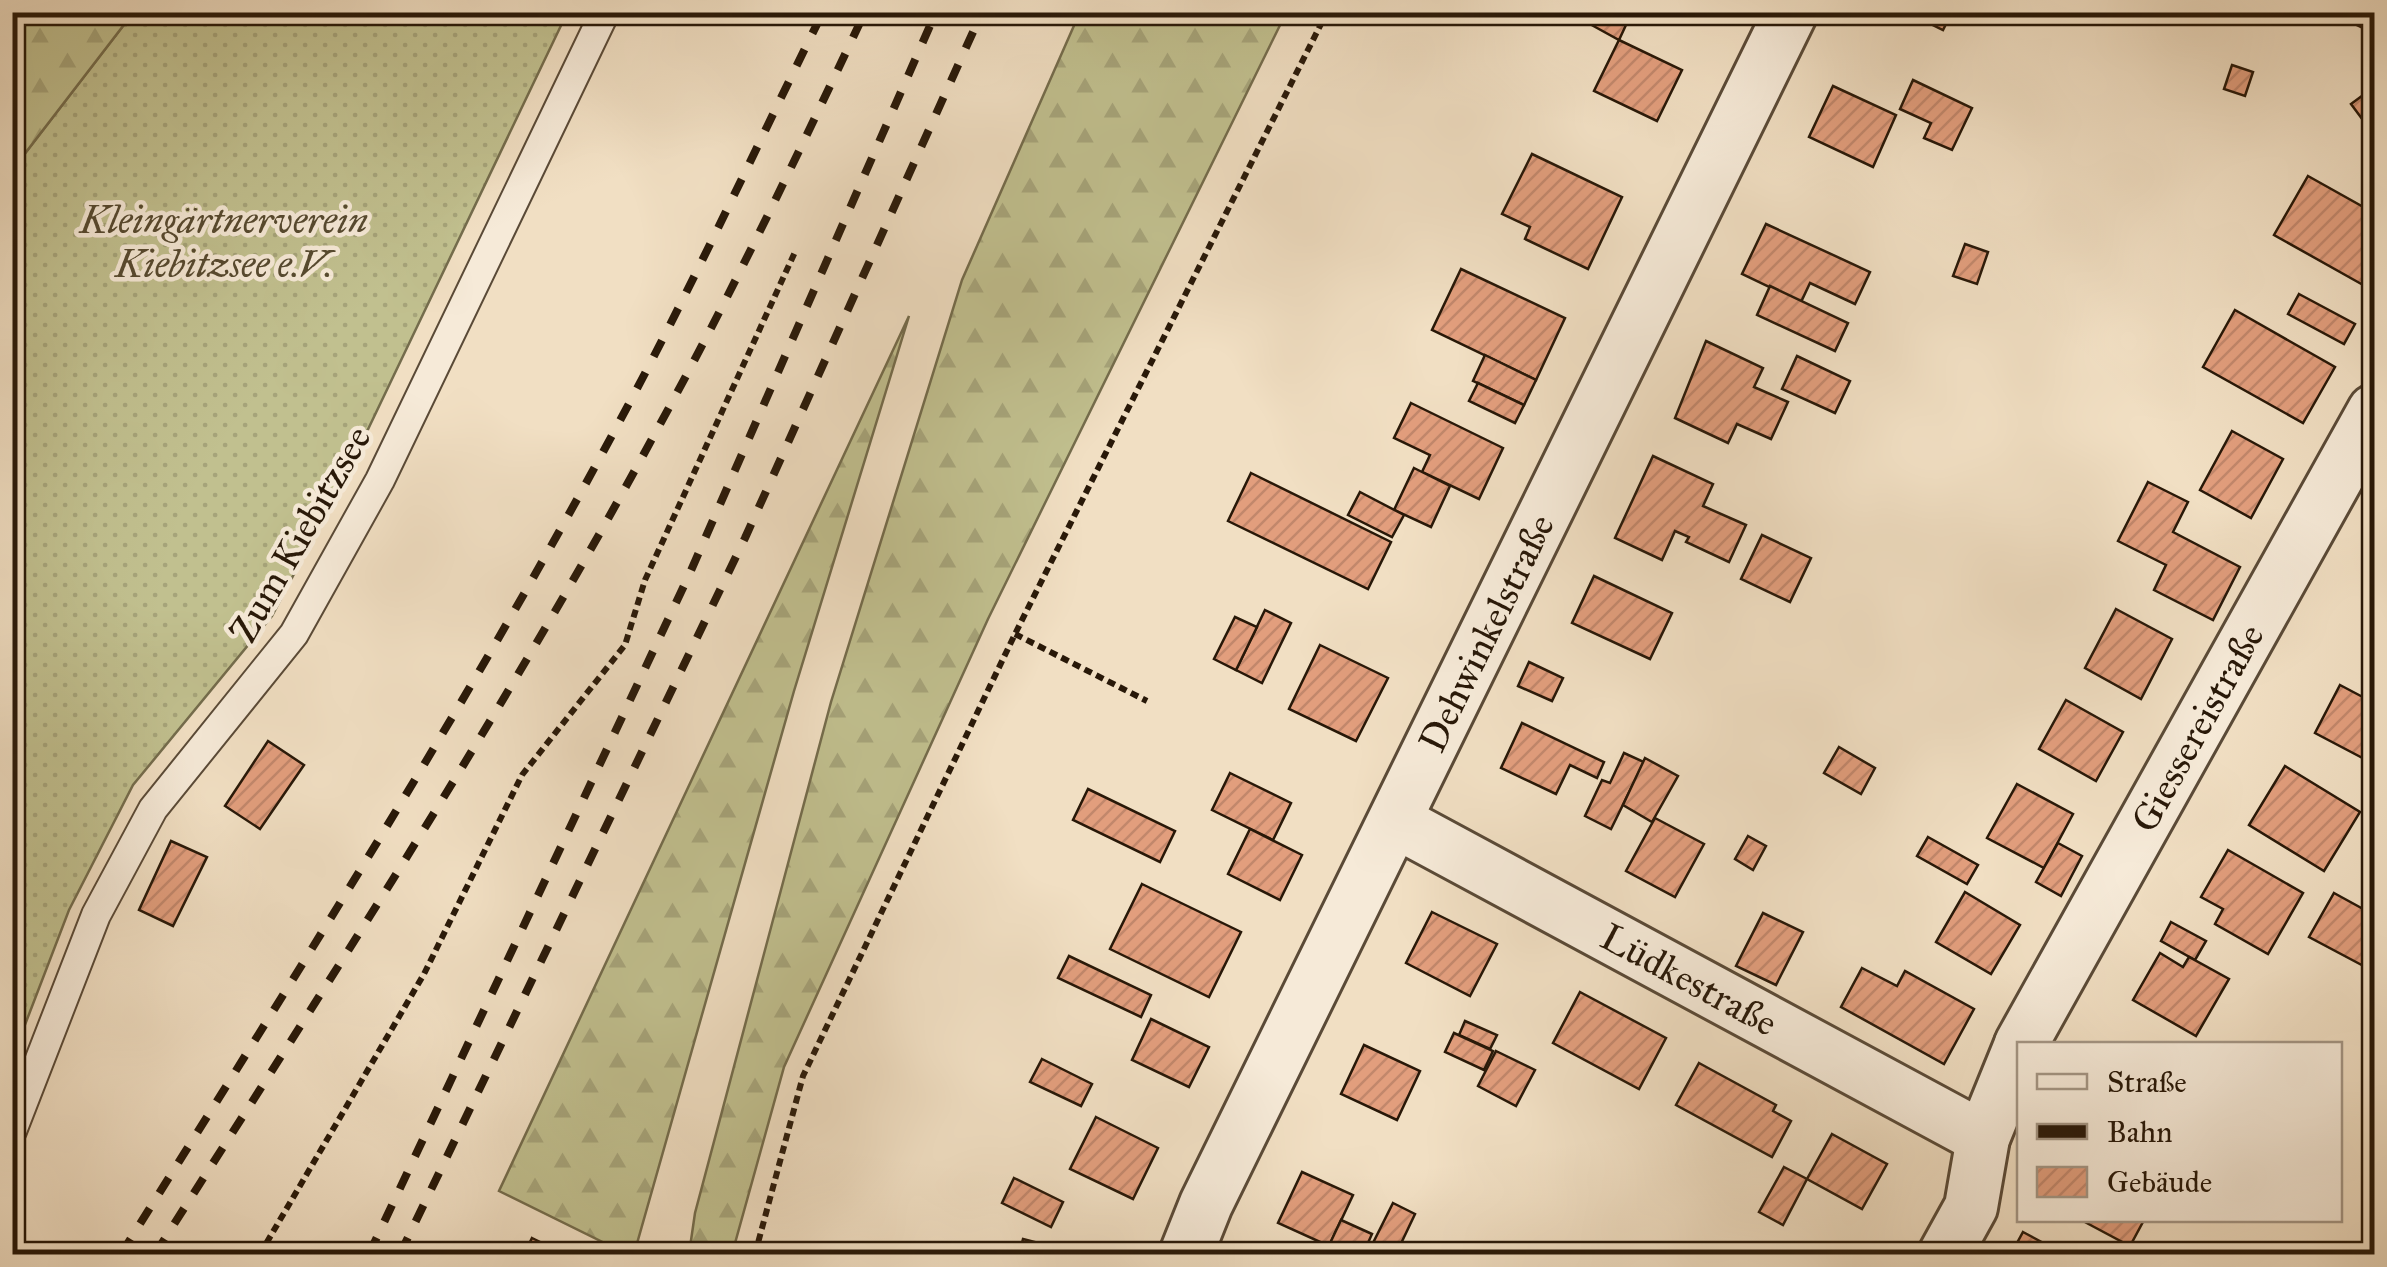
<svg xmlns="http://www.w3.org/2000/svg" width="2387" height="1267" font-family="'IM FELL Great Primer',serif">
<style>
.grass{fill:url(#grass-dots);stroke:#746c4c;stroke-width:2.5}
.forest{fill:url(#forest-firs);stroke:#746c4c;stroke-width:2.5}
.building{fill:url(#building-hatch);stroke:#281808;stroke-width:2.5}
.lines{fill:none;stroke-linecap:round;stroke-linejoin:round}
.lane-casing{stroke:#5a4a37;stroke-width:32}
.street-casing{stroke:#5a4a37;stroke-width:58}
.path{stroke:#281808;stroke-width:6;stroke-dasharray:8 5;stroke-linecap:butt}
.lane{stroke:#f6ead8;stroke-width:28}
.street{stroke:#f6ead8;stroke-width:52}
.rail{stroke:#281808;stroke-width:8;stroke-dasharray:18 18;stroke-linecap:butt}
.labels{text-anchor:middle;stroke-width:9;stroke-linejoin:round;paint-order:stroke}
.park-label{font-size:38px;font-style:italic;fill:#564a30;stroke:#f6ead8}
.street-label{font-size:38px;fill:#281808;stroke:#f6ead8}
</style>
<defs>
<pattern id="grass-dots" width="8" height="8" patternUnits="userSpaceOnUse" patternTransform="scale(2.5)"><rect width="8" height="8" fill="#c1c08f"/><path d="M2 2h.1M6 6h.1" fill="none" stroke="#a6a47a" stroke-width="1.8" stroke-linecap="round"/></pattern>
<pattern id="forest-firs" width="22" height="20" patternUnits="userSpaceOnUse" patternTransform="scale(2.5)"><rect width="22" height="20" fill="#c1c08f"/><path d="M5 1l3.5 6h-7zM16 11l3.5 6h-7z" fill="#a6a47a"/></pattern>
<pattern id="building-hatch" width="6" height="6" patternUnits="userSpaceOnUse" patternTransform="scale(2.5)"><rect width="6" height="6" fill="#e29e7d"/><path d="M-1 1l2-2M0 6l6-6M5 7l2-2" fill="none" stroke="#c2876b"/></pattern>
</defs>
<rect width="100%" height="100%" fill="#f1dfc3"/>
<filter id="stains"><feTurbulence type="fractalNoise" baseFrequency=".002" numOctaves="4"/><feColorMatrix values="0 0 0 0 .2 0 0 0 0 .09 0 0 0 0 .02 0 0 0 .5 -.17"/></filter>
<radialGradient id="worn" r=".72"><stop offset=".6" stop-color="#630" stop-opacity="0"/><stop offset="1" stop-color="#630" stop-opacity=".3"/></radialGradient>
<path class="grass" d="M133 13H567L350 467 272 616 133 785 69 910 13 1056V169Z"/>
<g class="forest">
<path d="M13 12 133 13 13 169 12 13Z"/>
<path d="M1080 12 1286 13 988 619 784 1067 732 1254H689L695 1213 831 702 962 280Z"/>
<path d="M909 316 794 691 634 1254H627L499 1191Z"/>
</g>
<g class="building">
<path d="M1568 12H1632L1619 40Z"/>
<path d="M1906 12H1952L1943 30Z"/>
<path d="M2330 12H2367L2361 27Z"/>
<path d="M1619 40 1682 70 1657 121 1594 91Z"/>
<path d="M2232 65 2253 72 2245 96 2224 89Z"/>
<path d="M1913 80 1972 108 1952 150 1924 138 1931 123 1900 109Z"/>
<path d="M1833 86 1896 115 1873 167 1809 137Z"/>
<path d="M2374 87V135L2351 104Z"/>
<path d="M1532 154 1622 197 1588 269 1525 239 1530 227 1502 214Z"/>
<path d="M2308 176 2374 213 2372 290 2274 235Z"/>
<path d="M1766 224 1870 272 1855 304 1810 283 1801 302 1742 274Z"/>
<path d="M1965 244 1988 252 1977 284 1953 276Z"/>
<path d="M1461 269 1565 318 1536 380 1432 330Z"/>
<path d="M1770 286 1848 323 1835 351 1757 315Z"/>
<path d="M2299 294 2355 324 2344 344 2288 314Z"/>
<path d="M2235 310 2335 367 2303 423 2203 367Z"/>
<path d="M1706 341 1763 368 1754 387 1788 402 1771 439 1737 424 1728 443 1675 418Z"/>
<path d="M1485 355 1536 380 1524 405 1473 381Z"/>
<path d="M1797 356 1850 381 1835 413 1782 389Z"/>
<path d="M1478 383 1524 405 1515 423 1469 401Z"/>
<path d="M1411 403 1503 448 1479 499 1422 472 1430 455 1394 438Z"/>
<path d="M2232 431 2283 459 2251 518 2200 490Z"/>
<path d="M1653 456 1713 484 1703 506 1746 525 1729 562 1686 542 1689 537 1675 531 1662 560 1615 538Z"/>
<path d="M1414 468 1450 486 1431 527 1394 510Z"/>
<path d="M1251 473 1391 542 1368 589 1228 521Z"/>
<path d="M2148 482 2188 502 2173 532 2240 567 2213 620 2154 590 2166 565 2118 541Z"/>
<path d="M1360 492 1404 515 1392 537 1348 515Z"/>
<path d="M1762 535 1811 558 1790 602 1741 579Z"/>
<path d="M1594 576 1672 613 1650 659 1572 623Z"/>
<path d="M2116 609 2172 639 2141 699 2085 668Z"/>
<path d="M1265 610 1291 623 1262 683 1236 670Z"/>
<path d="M1235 617 1257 627 1236 670 1214 659Z"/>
<path d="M1320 645 1388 678 1356 741 1289 709Z"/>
<path d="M1529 662 1563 678 1552 701 1518 686Z"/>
<path d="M2340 685 2374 703V764L2315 733Z"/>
<path d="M2066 700 2123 732 2096 781 2039 749Z"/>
<path d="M1522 723 1604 762 1597 778 1570 765 1556 794 1501 768Z"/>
<path d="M268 741 304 765 260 829 225 806Z"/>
<path d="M1839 747 1875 768 1861 794 1824 773Z"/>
<path d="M1624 753 1644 762 1611 829 1585 816 1602 780 1610 783Z"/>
<path d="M1645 758 1678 776 1652 822 1623 805Z"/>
<path d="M2285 766 2360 812 2324 871 2249 825Z"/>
<path d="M1230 773 1291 803 1273 840 1212 810Z"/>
<path d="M2017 784 2073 814 2044 868 1987 838Z"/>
<path d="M1088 789 1175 831 1160 862 1073 820Z"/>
<path d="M1655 818 1704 844 1675 897 1626 871Z"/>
<path d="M1250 829 1302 855 1280 900 1228 874Z"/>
<path d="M1748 836 1766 846 1753 870 1735 859Z"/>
<path d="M1928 837 1978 865 1967 884 1917 856Z"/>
<path d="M171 841 207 857 173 926 139 910Z"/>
<path d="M2058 843 2082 856 2061 896 2036 882Z"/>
<path d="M2228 850 2303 893 2268 954 2215 924 2223 909 2201 897Z"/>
<path d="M1142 884 1241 932 1209 997 1110 949Z"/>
<path d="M1965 892 2020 925 1991 974 1936 942Z"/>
<path d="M2334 893 2374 915 2373 971 2309 937Z"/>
<path d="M1432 912 1497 944 1470 996 1406 963Z"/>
<path d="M1763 913 1803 932 1776 985 1736 966Z"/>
<path d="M2171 922 2206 941 2195 960 2161 941Z"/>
<path d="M2160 953 2183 967 2189 957 2229 979 2196 1036 2133 1000Z"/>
<path d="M1069 956 1151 995 1141 1017 1058 978Z"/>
<path d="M1862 968 1897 986 1905 971 1974 1009 1944 1064 1841 1007Z"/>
<path d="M1580 992 1666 1038 1639 1089 1553 1043Z"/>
<path d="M1151 1019 1209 1047 1189 1087 1132 1060Z"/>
<path d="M1465 1021 1497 1035 1490 1049 1459 1035Z"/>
<path d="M1454 1033 1493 1051 1484 1070 1445 1052Z"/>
<path d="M1364 1045 1420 1071 1397 1120 1341 1094Z"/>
<path d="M1496 1051 1535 1070 1516 1106 1478 1086Z"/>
<path d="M1042 1059 1092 1084 1081 1106 1030 1082Z"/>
<path d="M1699 1063 1776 1105 1773 1111 1791 1121 1772 1157 1676 1105Z"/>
<path d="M1096 1117 1158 1148 1133 1199 1070 1169Z"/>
<path d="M1832 1134 1887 1164 1862 1209 1807 1179Z"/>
<path d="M1784 1167 1807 1179 1783 1225 1759 1212Z"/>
<path d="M1302 1172 1353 1195 1329 1246 1278 1223Z"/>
<path d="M1014 1178 1063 1202 1051 1227 1002 1203Z"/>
<path d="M1393 1203 1415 1214 1396 1254H1386L1371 1247Z"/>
<path d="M1341 1220 1372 1234 1363 1254H1325Z"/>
<path d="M2081 1220H2144L2130 1246Z"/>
<path d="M2023 1232 2064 1254H2011Z"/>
<path d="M532 1238 565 1254H524Z"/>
<path d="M1023 1239 1081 1254H1019Z"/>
</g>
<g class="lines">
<defs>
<path id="lane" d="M12 1131 96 915 153 809 294 634 380 480 605 12"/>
<g id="street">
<path id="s1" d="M1397 822 1983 1138"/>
<path id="s2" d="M2021 1044 2374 411"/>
<path id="s3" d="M1186 1254 1206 1204 1791 12"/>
<path d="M1945 1254 1971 1207 1983 1138 2020 1047"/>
</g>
</defs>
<use href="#lane" class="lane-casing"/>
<use href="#street" class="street-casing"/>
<g class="path">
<path d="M1015 634 1147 701"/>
<path d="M260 1254 424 974 522 775 625 645 645 580 795 252"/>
<path d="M755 1254 803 1076 1015 634 1327 12"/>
</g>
<use href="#lane" class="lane"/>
<use href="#street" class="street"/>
<g class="rail">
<path d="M121 1254C297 973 476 692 632 398 699 272 759 141 823 12"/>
<path d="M155 1254C328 982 506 710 659 426 733 291 799 152 865 12"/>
<path d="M369 1254 689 575 936 12"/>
<path d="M400 1254 745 538 982 12"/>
</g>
</g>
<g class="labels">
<g class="park-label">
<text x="224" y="233">Kleingärtnerverein<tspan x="224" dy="44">Kiebitzsee e.V.</tspan></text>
</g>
<g class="street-label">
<text transform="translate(300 534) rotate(-60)" y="13">Zum Kiebitzsee</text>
<text dy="13" stroke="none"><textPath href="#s3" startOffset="690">Dehwinkelstraße</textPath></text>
<text dy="13" stroke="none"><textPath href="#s2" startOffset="362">Giessereistraße</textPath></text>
<text dy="13" stroke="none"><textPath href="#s1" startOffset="332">Lüdkestraße</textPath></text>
</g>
</g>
<rect width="2387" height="1267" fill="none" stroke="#f1dfc3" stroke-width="50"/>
<rect x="15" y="15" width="2357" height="1237" fill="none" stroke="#281808" stroke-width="5"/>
<rect x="25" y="25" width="2337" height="1217" fill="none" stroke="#281808" stroke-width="2.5"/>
<rect x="2017" y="1042" width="325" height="180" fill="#f6ead8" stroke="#a49685" stroke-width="2.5"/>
<rect x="2037" y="1074" width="50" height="15" fill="#f6ead8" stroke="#a49685" stroke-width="2.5"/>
<text x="2107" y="1092" font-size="30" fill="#281808">Straße</text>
<rect x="2037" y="1124" width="50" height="15" fill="#281808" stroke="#a49685" stroke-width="2.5"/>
<text x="2107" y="1142" font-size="30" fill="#281808">Bahn</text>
<rect x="2037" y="1167" width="50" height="30" fill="url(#building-hatch)" stroke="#a49685" stroke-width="2.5"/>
<text x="2107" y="1192" font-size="30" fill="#281808">Gebäude</text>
<rect width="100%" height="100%" filter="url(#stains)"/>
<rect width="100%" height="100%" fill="url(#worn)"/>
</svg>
